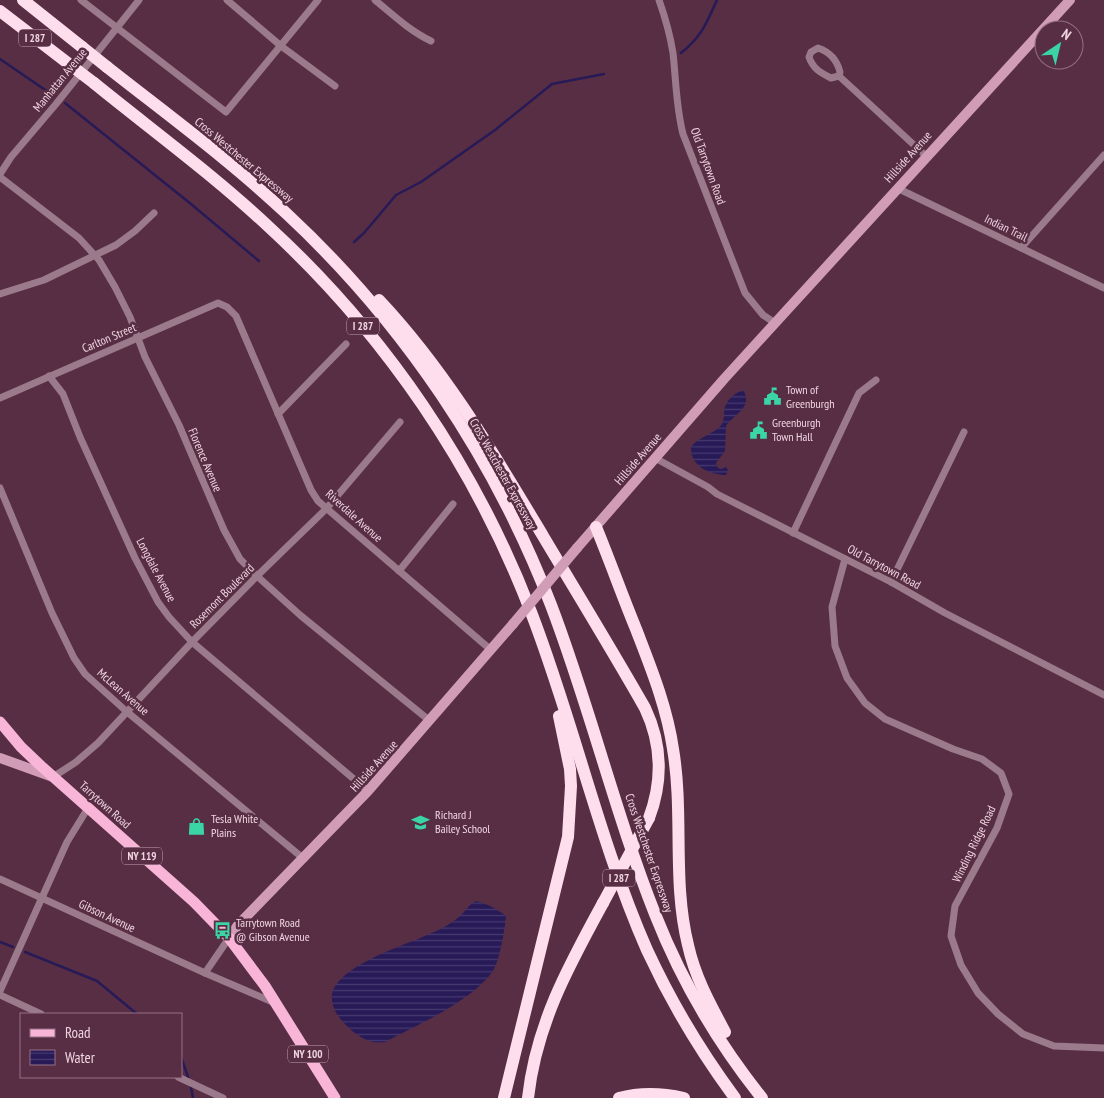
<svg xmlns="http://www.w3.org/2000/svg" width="1104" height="1098" font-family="'PT Sans Narrow',sans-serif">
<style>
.water{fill:url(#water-rules)}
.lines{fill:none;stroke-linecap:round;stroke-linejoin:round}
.stream{stroke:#271a57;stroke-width:2.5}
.minor{stroke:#9b7a8b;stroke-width:7}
.secondary{stroke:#d09cb6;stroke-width:10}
.primary{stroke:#f8b5d7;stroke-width:11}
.motorway{stroke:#fedded;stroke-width:12}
.secondary-bridge{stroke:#d09cb6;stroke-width:10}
.motorway-bridge{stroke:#fedded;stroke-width:12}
.labels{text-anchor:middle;stroke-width:5;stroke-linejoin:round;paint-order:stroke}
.shield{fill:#582e44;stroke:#c2a3b2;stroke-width:1}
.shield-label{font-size:11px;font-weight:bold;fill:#f0d5e1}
.street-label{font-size:12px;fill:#f0d5e1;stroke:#582e44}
.poi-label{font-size:12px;fill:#f0d5e1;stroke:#582e44;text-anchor:start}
</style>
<defs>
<pattern id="water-rules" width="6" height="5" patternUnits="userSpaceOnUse" patternTransform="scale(1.25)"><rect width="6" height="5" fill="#271a57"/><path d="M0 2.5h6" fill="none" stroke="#473a6f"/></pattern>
</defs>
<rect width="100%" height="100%" fill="#582e44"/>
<g class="water">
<path d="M743 390C754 407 734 414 726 426L725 451 716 463 718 468 721 469 726 467 728 470 726 475C710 475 690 466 691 447 698 437 715 434 722 424 724 420 724 416 724 412 725 401 733 394 743 390Z"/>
<path d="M476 901C488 904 497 909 506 916 505 929 500 958 494 969 475 1000 417 1025 385 1042 370 1045 355 1035 345 1024 340 1019 335 1013 333 1005 321 970 404 946 427 935 438 931 451 924 460 916 466 911 469 904 476 901Z"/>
</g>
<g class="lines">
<g class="stream">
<path d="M681 53C702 36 706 24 717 0"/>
<path d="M0 59 54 96"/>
<path d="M65 103 191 204 259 261"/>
<path d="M354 242 364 233 396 195 421 182 495 130 552 84 604 74"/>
<path d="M0 942 13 947"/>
<path d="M25 952 97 981 137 1014"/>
<path d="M181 1057 188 1077"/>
<path d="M191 1087 193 1098"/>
</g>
<g class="minor">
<path d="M81 0 226 112 318 0"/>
<path d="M227 0 281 46 335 86"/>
<path d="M375 0C393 15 410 31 431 41"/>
<path d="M659 0C665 17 670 34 673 53 676 80 676 107 683 134L745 293 763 315 775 323"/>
<path d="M818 48C830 52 837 60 840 72L839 76 831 78C821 73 813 69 809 57L811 52Z"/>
<path d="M839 76 926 156"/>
<path d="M0 174 11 157 56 104 139 0"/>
<path d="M0 177 79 238 99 260 115 287 130 317 145 357 179 425 224 530 240 559 257 576 300 615 430 721"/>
<path d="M897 188 1104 288"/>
<path d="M1021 248 1104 155"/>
<path d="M0 294 44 280 116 245 135 231 154 213"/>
<path d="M49 376 63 394 80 437 135 558 158 602 169 617 192 642 368 791"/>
<path d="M0 398 218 303 227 307 236 316 311 490 318 501 491 650"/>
<path d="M278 414 346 344"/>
<path d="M655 458 708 487 717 494 891 582 945 613 1104 695"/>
<path d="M0 488 52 613 74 658 85 674 126 711 304 859"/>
<path d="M793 533 859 393 876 380"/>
<path d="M845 559 832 607 835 646 847 678 865 703 885 719 953 749 982 759 1001 773 1009 794 997 828 955 906 951 936 961 965 978 993 998 1014 1023 1034 1054 1046 1104 1048"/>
<path d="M399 571 453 504"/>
<path d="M891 582 964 432"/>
<path d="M53 777 76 762 98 743 192 642 257 576 326 509 400 422"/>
<path d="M0 879 205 973 275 1003"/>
<path d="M205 973 229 938"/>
<path d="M0 991 67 842 88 808"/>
<path d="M0 995 41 1014"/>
<path d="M178 1077 223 1098"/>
</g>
<g class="secondary">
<path d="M577 548 724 379 1070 0"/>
<path d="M0 758 53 777"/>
<path d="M229 938 238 925 368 791 513 624"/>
</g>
<path class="primary" d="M0 722 21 747 41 766 194 902 229 938 265 986 335 1098"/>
<g class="motorway">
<path d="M23 0 82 47"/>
<path d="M0 11 69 64"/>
<path d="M107 67C168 115 231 161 287 214 403 322 494 457 551 605 590 707 615 813 655 914 681 980 718 1043 762 1098"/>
<path d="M94 83C153 131 215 176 270 228 385 334 475 466 531 612 574 723 599 841 647 950 671 1002 701 1052 735 1098"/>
<path d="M379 300C445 370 494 454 543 536 577 593 612 650 645 708 662 744 663 781 649 818"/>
<path d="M596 527C610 561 622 595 636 629 651 668 667 707 673 749 684 814 672 881 688 945 695 977 710 1004 725 1032"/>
<path d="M504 1098 568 837 571 786 570 769 559 716"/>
<path d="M528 1098C536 1025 568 967 603 903"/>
<path d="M619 1098C641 1092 662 1093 684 1098"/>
</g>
<path class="secondary-bridge" d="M513 624 577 548"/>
<g class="motorway-bridge">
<path d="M82 47 107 67"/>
<path d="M69 64 94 83"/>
<path d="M603 903 649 818"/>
</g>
</g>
<defs>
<symbol id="civic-bare" viewBox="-9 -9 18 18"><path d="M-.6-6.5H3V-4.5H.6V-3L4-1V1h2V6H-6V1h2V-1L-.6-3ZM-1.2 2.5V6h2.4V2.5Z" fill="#3ad4a5" stroke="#582e44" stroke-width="2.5" paint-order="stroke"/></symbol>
<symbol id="school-bare" viewBox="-9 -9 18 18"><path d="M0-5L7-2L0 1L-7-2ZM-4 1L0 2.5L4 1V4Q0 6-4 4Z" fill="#3ad4a5" stroke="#582e44" stroke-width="2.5" paint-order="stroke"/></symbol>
<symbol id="shop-bare" viewBox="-9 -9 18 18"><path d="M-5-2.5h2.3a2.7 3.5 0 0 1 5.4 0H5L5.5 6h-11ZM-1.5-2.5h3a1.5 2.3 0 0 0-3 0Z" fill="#3ad4a5" stroke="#582e44" stroke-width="2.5" paint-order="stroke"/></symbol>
<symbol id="bus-bare" viewBox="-9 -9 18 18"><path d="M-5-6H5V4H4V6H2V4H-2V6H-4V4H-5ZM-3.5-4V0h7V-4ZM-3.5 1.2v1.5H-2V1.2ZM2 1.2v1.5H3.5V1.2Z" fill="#3ad4a5" stroke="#582e44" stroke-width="2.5" paint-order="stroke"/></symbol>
</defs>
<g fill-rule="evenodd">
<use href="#civic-bare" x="760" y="384" width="25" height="25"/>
<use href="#civic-bare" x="746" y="418" width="25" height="25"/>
<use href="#school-bare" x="408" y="810" width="25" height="25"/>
<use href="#shop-bare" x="184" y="814" width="25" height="25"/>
<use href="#bus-bare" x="210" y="918" width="25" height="25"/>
</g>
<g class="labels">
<g class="shield">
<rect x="19" y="29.5" width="32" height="17" rx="4"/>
<rect x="347" y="317.5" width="32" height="17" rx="4"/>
<rect x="122" y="847.5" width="40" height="17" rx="4"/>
<rect x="603" y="869.5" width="32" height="17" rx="4"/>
<rect x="288" y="1045.5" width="40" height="17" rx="4"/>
</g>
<g class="shield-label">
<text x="35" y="42">I 287</text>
<text x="363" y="330">I 287</text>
<text x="142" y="860">NY 119</text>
<text x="619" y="882">I 287</text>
<text x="308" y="1058">NY 100</text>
</g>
<g class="street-label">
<text transform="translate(60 80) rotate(-51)" y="4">Manhattan Avenue</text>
<text transform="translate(908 157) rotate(-48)" y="4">Hillside Avenue</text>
<text transform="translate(244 160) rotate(40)" y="4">Cross Westchester Expressway</text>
<text transform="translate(708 166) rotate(70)" y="4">Old Tarrytown Road</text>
<text transform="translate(1006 228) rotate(26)" y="4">Indian Trail</text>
<text transform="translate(109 338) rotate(-23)" y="4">Carlton Street</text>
<text transform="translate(638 459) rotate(-49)" y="4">Hillside Avenue</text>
<text transform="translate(205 460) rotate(67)" y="4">Florence Avenue</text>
<text transform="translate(503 474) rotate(61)" y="4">Cross Westchester Expressway</text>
<text transform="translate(354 516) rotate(42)" y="4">Riverdale Avenue</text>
<text transform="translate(884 567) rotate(28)" y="4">Old Tarrytown Road</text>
<text transform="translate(156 570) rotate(62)" y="4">Longdale Avenue</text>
<text transform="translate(222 596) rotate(-45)" y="4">Rosemont Boulevard</text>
<text transform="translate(123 692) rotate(41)" y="4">McLean Avenue</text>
<text transform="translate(374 766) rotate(-48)" y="4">Hillside Avenue</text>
<text transform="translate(105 805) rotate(42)" y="4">Tarrytown Road</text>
<text transform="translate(974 844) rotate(-64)" y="4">Winding Ridge Road</text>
<text transform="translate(649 853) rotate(71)" y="4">Cross Westchester Expressway</text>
<text transform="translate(107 916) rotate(25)" y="4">Gibson Avenue</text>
</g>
<g class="poi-label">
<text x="786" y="394">Town of<tspan x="786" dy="14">Greenburgh</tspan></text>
<text x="772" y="427">Greenburgh<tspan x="772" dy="14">Town Hall</tspan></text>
<text x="435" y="819">Richard J<tspan x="435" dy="14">Bailey School</tspan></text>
<text x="211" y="823">Tesla White<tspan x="211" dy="14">Plains</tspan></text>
<text x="236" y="927">Tarrytown Road<tspan x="236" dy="14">@ Gibson Avenue</tspan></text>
</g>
</g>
<rect x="20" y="1013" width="162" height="65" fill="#582e44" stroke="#957183"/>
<rect x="30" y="1029" width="25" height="8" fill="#f8b5d7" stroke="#957183"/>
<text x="65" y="1038" font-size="15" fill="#f0d5e1">Road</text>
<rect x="30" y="1050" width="25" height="15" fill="url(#water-rules)" stroke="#957183"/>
<text x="65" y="1063" font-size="15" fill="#f0d5e1">Water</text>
<g transform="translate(1059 45) rotate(35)"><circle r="24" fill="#582e44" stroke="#957183"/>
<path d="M0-4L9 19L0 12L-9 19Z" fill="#3ad4a5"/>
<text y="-8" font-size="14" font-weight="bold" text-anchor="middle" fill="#f0d5e1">N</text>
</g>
</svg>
